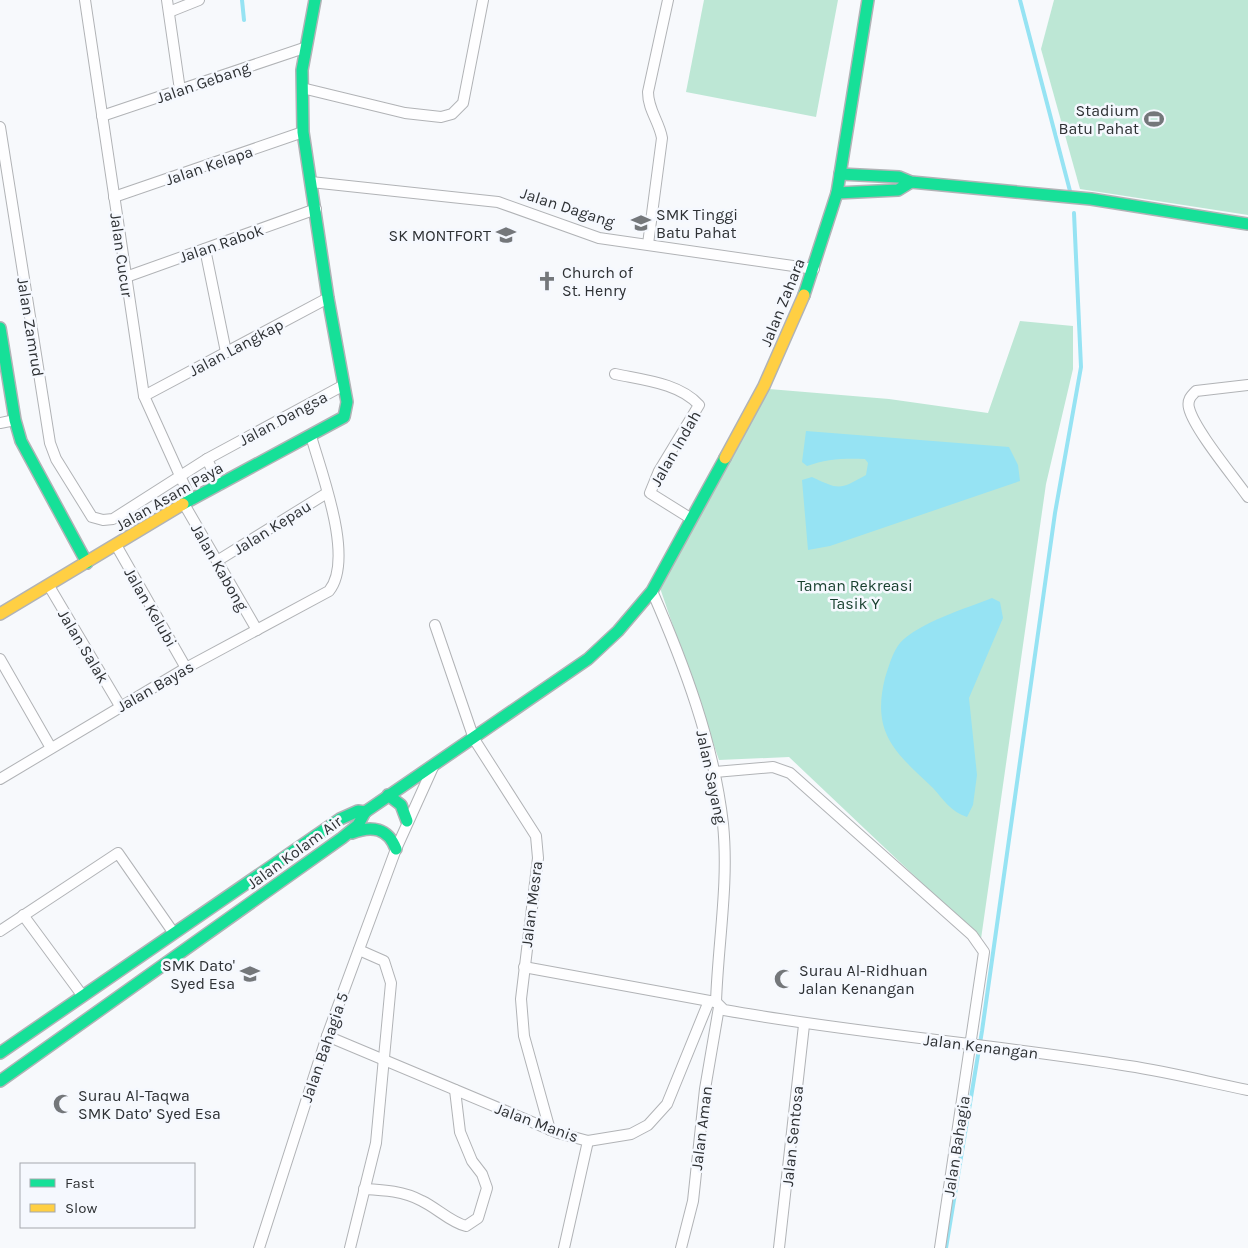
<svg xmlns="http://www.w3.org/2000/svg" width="1248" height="1248" font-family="Karla,sans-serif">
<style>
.green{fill:#bde7d5}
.water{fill:#96e3f3}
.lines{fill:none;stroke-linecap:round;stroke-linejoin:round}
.stream{stroke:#96e3f3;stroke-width:4}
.street-casing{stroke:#b1b3b6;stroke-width:12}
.fast-casing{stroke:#b1b3b6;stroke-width:14}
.slow-casing{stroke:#b1b3b6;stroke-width:14}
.street{stroke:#fefeff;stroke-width:10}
.fast{stroke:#16e098;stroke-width:11}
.slow{stroke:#ffcf43;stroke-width:11}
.labels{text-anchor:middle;stroke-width:5;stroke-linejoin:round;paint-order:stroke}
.street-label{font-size:16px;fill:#2e3134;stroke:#f5f8fe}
.poi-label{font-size:16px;fill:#2e3134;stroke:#f5f8fe;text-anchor:start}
.park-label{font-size:16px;fill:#163e2d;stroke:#f5f8fe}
</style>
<rect width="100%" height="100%" fill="#f7f9fc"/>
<g class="green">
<path d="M704 0H838L816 117 686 92Z"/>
<path d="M1054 0H1248V215L1080 189 1041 49Z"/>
<path d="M1020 321 1073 326V369L1046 484 981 939 789 757 719 760 660 588 769 389 889 399 988 413Z"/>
</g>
<g class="water">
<path d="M806 431 1009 447 1018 465 1020 481 830 546 808 550 802 480 812 477C840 490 839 490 866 475L868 463 865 459C844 458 826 459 807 466L802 462Z"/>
<path d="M992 598 1000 602 1003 618 969 698 977 775 973 805 967 817C951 812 944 800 933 788 896 753 871 734 885 678 888 668 893 651 900 643 918 623 967 608 992 598Z"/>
</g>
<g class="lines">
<g class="stream">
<path d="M242 0 244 20"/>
<path d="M1020 0 1070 191"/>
<path d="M946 1248 982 1031 1055 513 1081 367 1074 213"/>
</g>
<defs>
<g id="street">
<path d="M85 0 144 396 191 500"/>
<path d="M167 0 180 90"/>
<path d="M169 12 199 0"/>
<path d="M302 88 405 113 441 117 452 114 463 103 483 0"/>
<path d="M102 116 304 48"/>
<path d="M0 127 50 443 56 459 92 517 103 520 113 519 207 459 344 385"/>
<path d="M311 182 498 202 599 238 814 269"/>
<path d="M114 197 303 132"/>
<path d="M648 244 662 138C659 121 648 110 648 92L668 0"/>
<path d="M205 249 226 352"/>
<path d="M126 277 316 209"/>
<path d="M615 374C643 380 679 383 699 405L659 471 650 493 690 518"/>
<path d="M1248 385 1196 391C1191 396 1187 400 1189 408 1194 429 1234 477 1248 497"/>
<path d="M144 396 328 298"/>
<path d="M0 423 15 420"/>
<path d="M207 459 219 485"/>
<path d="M184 504 257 630"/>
<path d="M116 545 186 668"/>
<path d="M217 561 327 493"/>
<path d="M49 586 120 706"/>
<path d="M652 591C684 664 714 744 723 824 729 883 718 943 716 1002"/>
<path d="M435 625 474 739 536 836 538 858 521 999 524 1036 550 1130"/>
<path d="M0 659 51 748"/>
<path d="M715 772 773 767 790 773 972 935 984 952 940 1248"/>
<path d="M0 779 186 668 329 591C355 559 321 472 311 436"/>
<path d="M23 915 82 995"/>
<path d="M0 931 118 853 173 932"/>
<path d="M524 967 715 1002"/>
<path d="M716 1002 724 1010C858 1034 994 1044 1129 1066 1169 1072 1208 1082 1248 1090"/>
<path d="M327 1036 558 1133 588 1141 631 1134 648 1125 667 1104 709 1001"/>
<path d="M364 1189C384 1190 404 1191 422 1201 437 1208 450 1222 466 1226L478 1218 487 1188 482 1174 472 1161 460 1132 455 1090"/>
<path d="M259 1248 327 1036 396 849 434 765"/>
<path d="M350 1248 376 1143 391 983 384 961 359 950"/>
<path d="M564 1248 588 1141"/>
<path d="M681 1248 693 1201 705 1089 719 1007"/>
<path d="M779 1248 804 1025"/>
</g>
<g id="fast">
<path d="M840 174 899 177 911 182 1091 199 1248 224"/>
<path d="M837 193 898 190 911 182"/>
<path d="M804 295 837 193 868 0"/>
<path d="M0 328 15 420 21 441 87 563"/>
<path d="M183 504 344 417 347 402 328 298 303 132 302 70 315 0"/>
<path d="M388 795 401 805 407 821"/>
<path d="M365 812 588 659 618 631 652 591 725 458"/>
<path d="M352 833C372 825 388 828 396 849"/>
<path d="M0 1053 340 819 358 811 365 812"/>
<path d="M0 1081 342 838 358 825 365 812"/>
</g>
<g id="slow">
<path d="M725 458 764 386 804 295"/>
<path d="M0 614 183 504"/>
</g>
</defs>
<use href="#street" class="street-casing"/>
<use href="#fast" class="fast-casing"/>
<use href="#slow" class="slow-casing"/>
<use href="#street" class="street"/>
<use href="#fast" class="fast"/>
<use href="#slow" class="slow"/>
</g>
<defs>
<symbol id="stadium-bare" viewBox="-9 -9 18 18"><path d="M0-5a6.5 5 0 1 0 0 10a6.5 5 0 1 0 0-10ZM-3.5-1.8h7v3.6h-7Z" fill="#74777a" stroke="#f5f8fe" stroke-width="2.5" paint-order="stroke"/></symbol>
<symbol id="school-bare" viewBox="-9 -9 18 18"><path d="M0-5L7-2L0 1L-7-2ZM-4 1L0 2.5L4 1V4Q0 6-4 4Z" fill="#74777a" stroke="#f5f8fe" stroke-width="2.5" paint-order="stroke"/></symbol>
<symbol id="church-bare" viewBox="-9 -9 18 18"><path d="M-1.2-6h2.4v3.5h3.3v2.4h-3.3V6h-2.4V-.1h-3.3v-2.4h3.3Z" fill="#74777a" stroke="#f5f8fe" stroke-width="2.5" paint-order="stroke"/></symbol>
<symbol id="mosque-bare" viewBox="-9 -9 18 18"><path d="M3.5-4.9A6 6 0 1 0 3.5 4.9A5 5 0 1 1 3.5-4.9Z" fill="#74777a" stroke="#f5f8fe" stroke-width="2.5" paint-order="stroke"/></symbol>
</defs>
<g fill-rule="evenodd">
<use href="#stadium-bare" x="1140" y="105" width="28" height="28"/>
<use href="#school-bare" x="627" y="209" width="28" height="28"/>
<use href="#school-bare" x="492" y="221" width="28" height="28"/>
<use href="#church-bare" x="533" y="267" width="28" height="28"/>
<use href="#school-bare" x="236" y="960" width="28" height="28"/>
<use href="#mosque-bare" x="770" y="965" width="28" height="28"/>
<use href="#mosque-bare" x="49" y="1090" width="28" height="28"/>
</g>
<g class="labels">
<g class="street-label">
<text transform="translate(203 82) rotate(-19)" y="6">Jalan Gebang</text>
<text transform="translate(209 165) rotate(-19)" y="6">Jalan Kelapa</text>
<text transform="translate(568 207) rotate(18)" y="6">Jalan Dagang</text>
<text transform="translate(221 243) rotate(-19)" y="6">Jalan Rabok</text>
<text transform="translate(122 255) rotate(82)" y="6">Jalan Cucur</text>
<text transform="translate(782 302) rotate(-68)" y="6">Jalan Zahara</text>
<text transform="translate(31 327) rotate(81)" y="6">Jalan Zamrud</text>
<text transform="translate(236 347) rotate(-28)" y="6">Jalan Langkap</text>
<text transform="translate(283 418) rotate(-28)" y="6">Jalan Dangsa</text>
<text transform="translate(675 448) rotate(-60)" y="6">Jalan Indah</text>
<text transform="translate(169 496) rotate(-30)" y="6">Jalan Asam Paya</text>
<text transform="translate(272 527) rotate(-32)" y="6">Jalan Kepau</text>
<text transform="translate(220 567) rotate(60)" y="6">Jalan Kabong</text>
<text transform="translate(151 607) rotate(60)" y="6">Jalan Kelubi</text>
<text transform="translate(84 646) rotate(59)" y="6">Jalan Salak</text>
<text transform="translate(155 686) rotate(-30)" y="6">Jalan Bayas</text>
<text transform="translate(712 777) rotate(78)" y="6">Jalan Sayang</text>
<text transform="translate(294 852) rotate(-36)" y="6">Jalan Kolam Air</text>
<text transform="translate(531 904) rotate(-83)" y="6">Jalan Mesra</text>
<text transform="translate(981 1046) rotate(7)" y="6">Jalan Kenangan</text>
<text transform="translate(324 1047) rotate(-71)" y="6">Jalan Bahagia 5</text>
<text transform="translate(537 1122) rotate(20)" y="6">Jalan Manis</text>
<text transform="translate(701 1128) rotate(-83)" y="6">Jalan Aman</text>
<text transform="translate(792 1136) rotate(-84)" y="6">Jalan Sentosa</text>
<text transform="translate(956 1146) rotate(-81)" y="6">Jalan Bahagia</text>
</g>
<g class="poi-label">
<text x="1139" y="116" text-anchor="end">Stadium<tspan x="1139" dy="18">Batu Pahat</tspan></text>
<text x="656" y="220">SMK Tinggi<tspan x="656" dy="18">Batu Pahat</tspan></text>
<text x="491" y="241" text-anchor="end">SK MONTFORT</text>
<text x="562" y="278">Church of<tspan x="562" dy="18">St. Henry</tspan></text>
<text x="235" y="971" text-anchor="end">SMK Dato'<tspan x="235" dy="18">Syed Esa</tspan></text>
<text x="799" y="976">Surau Al-Ridhuan<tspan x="799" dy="18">Jalan Kenangan</tspan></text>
<text x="78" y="1101">Surau Al-Taqwa<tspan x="78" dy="18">SMK Dato’ Syed Esa</tspan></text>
</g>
<g class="park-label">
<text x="855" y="591">Taman Rekreasi<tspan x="855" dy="18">Tasik Y</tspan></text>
</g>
</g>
<rect x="20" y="1163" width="175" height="65" fill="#f5f8fe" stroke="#a5a8ad"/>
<rect x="30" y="1179" width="25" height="8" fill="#16e098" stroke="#a5a8ad"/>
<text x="65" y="1188" font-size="15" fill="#2e3134">Fast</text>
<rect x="30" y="1204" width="25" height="8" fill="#ffcf43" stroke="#a5a8ad"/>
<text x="65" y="1213" font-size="15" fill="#2e3134">Slow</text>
</svg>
